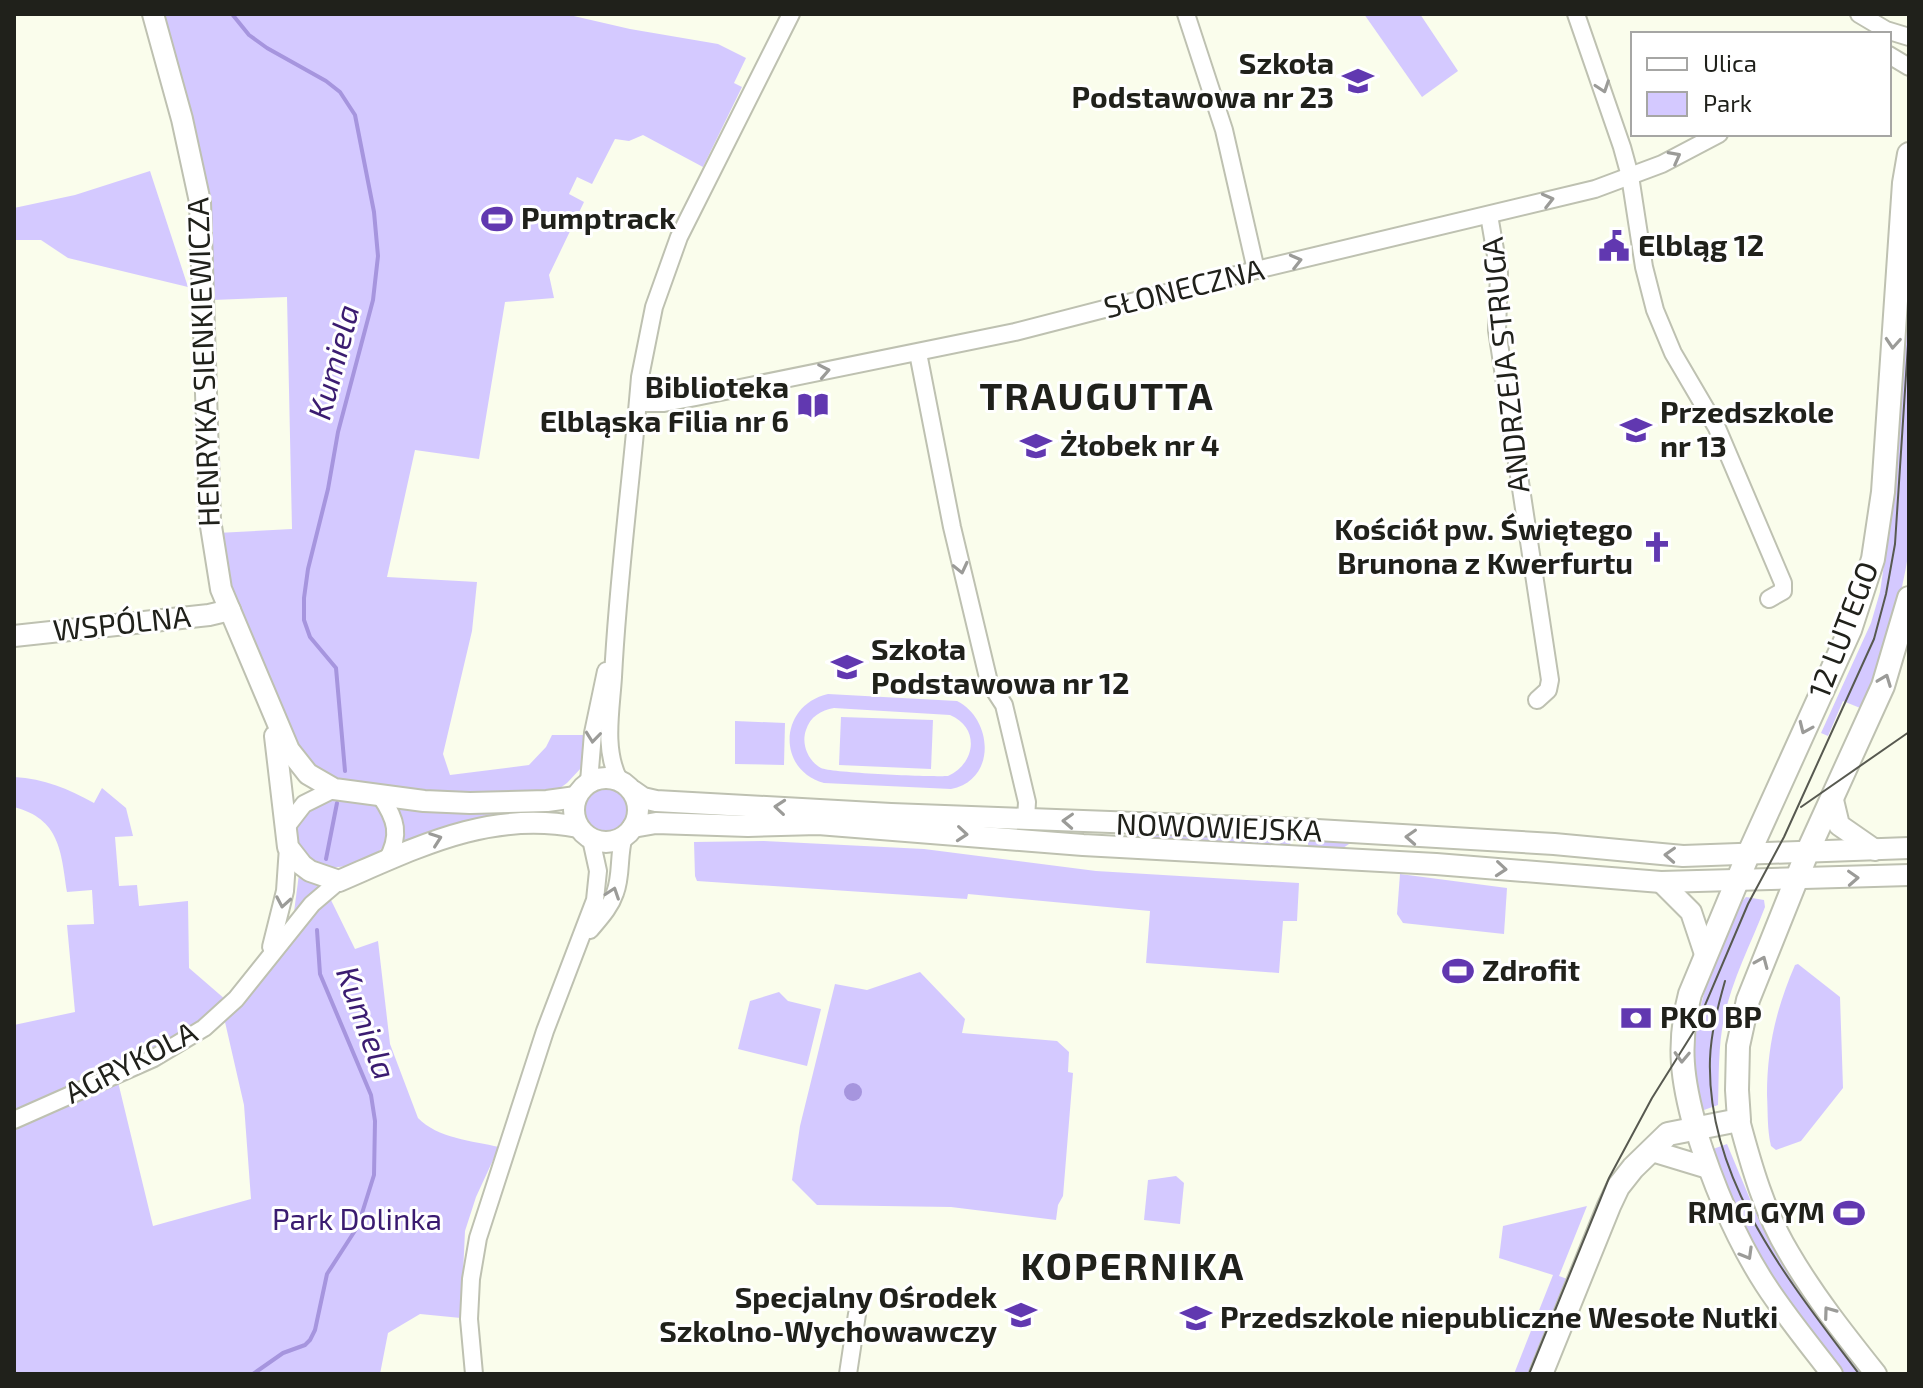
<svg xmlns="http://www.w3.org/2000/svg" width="1923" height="1388" font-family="'Exo 2',sans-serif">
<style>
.green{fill:#d4c9ff;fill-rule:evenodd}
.water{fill:#a695de}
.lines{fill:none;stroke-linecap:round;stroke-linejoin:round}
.stream{stroke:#a695de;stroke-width:4}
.minor-casing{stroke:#bec1b1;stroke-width:20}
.tertiary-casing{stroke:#bec1b1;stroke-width:24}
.secondary-casing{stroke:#bec1b1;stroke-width:26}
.minor{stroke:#fff;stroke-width:16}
.tertiary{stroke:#fff;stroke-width:20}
.secondary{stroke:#fff;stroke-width:22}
.tram{stroke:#575950;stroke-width:2}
.oneway{stroke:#9b9b98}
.labels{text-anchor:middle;stroke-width:6;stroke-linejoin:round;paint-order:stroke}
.poi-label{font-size:30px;font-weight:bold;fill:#20211b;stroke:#fff;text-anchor:start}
.street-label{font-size:30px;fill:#20211b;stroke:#fff}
.park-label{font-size:30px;fill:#3a1b70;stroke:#fff}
.water-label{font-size:32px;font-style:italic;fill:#3b1c71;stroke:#fff}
.district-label{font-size:38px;font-weight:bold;letter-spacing:2px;fill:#20211b;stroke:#fff}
</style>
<rect width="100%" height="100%" fill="#fafdec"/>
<g class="green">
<path d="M163 14H565L630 29 718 44 746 58 734 83 742 87 703 167 643 135 629 141 615 139 592 184 577 177 569 194 584 202 549 275 554 298 505 302 479 459 415 450 387 577 477 582 472 631 443 754 450 775 529 765 546 747 552 735H587L582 767 567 783 556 791 522 795 407 793 334 779 322 775 299 754 229 585 217 533 292 529 287 297 213 300Z"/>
<path d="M1364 14H1420L1458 71 1422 97Z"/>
<path d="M150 171 188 287 68 258 41 240H14V208L75 195Z"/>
<path d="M1909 239V549C1901 605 1883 657 1865 710L1843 701 1828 736 1821 733 1871 623 1880 592 1887 544Z"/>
<path d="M828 694 957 701C993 719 997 780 951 789L824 783C776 770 779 705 828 694ZM834 708 950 715C981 728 975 764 948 776 931 777 832 773 821 768 808 761 801 744 806 730 810 717 821 710 834 708Z"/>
<path d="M841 717 933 720 931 769 839 765Z"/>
<path d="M735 721 785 723 784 765 735 764Z"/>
<path d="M14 777C45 779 67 788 94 803L102 788 126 808 133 836 115 837 119 886 137 885 139 906 188 901 189 968 226 1000 175 1038 14 1110V1025L75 1012 67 925 94 924 92 890 67 892C61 851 60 819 14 807Z"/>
<circle cx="606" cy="810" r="21"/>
<path d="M327 798C343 800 380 798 387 815 390 822 388 834 389 841 368 869 295 886 297 834 297 829 299 821 302 816 307 809 319 803 327 798Z"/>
<path d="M396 807 522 810V816L402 844 403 826Z"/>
<path d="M1130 832 1291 838 1290 847 1130 838Z"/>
<path d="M1308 838 1352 842 1340 850 1308 848Z"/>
<path d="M764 841 924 849 1096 871 1299 883 1297 921H1283L1279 973 1146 963 1150 911 968 894 967 899 697 881 695 876 694 842Z"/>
<path d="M299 874 320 884 294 913V912Z"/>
<path d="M1400 874 1507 888 1504 934 1403 923 1397 914Z"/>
<path d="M329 896 355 949 378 941 390 1044 418 1118C437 1138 473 1141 499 1147L476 1197 465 1231 461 1318 420 1314 388 1333 380 1374H14V1128L118 1082 153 1226 251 1199 244 1105 225 1022 254 991Z"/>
<path d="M1746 897 1764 900 1765 907C1751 944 1732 979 1724 1018 1718 1047 1719 1076 1718 1105L1704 1110C1696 1102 1696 1087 1695 1075 1691 1011 1713 964 1738 906Z"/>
<path d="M1798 964 1840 997 1843 1088 1801 1141 1776 1150 1771 1146C1767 1129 1768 1112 1767 1095 1767 1048 1776 1009 1795 965Z"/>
<path d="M920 972 965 1019 962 1033 1057 1041 1069 1052 1068 1072 1073 1073 1063 1196 1058 1205 1056 1220 951 1207 817 1205 792 1180 800 1126 835 984 867 990Z"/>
<path d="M779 992 788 1001 821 1009 807 1066 738 1049 750 1001Z"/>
<path d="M1727 1144 1760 1223 1775 1251 1865 1374H1843L1765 1271 1734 1212 1713 1149Z"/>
<path d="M1176 1176 1184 1183 1180 1224 1144 1220 1148 1180Z"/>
<path d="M1587 1206 1559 1276 1570 1280 1532 1374H1514L1553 1275 1499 1258 1503 1226Z"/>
</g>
<circle class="water" cx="853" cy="1092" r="9"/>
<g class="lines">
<g class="stream">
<path d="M232 14 249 35 267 48 326 81 340 92 355 115 374 212 378 256 373 300 338 432 328 489 308 569 304 598V620L310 637 336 668 345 771"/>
<path d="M326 859 337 803"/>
<path d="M253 1374 283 1353 305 1345 310 1340 315 1330 327 1274 358 1226 374 1175 375 1121 371 1095 320 974 317 930"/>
</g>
<defs>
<g id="minor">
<path d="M1186 14 1224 130 1256 270"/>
<path d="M1576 14 1622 147 1630 176 1644 267 1655 310 1673 353 1717 428 1783 583V591L1769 599"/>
<path d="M1859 14 1886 30 1909 37"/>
<path d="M1889 55 1909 67"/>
<path d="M1489 215 1499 273 1497 330 1550 680 1548 690 1537 700"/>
<path d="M918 353 952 527 989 682 1004 705 1027 802 1026 819"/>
<path d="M638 403H664L696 397 1015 332 1244 273 1595 189 1662 164 1719 134"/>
<path d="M619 780C603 749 611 710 613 677 618 576 632 477 640 377L654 307 679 237 791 14"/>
<path d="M589 782 593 733 606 671"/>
<path d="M381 797C396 819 401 835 387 860"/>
<path d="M287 826 304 804 334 789"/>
<path d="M590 930C599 919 610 908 615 893 622 875 618 855 624 836"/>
<path d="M271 947 285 891 288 847"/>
<path d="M14 1120 154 1058 204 1028 236 999 312 904 339 881"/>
<path d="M474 1374 469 1319 471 1279 478 1238 545 1031 595 900 598 871 591 839"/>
<path d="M848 1374 857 1314"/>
</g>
<g id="tertiary">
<path d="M153 14 182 119 200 202 210 520 221 589 289 750 308 774 334 789 424 801 470 803 547 801 576 797"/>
<path d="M14 636 209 615 230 610"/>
<path d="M275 736 288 847 302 865 310 871 339 881C418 847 489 810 578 827"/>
<circle cx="606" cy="810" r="32"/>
<path d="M633 791 643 798 656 801 891 814 1300 829 1554 844 1683 856 1909 848"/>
<path d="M1833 800 1839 825 1875 850"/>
<path d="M633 827 656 823 748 826 818 824 1083 845 1436 864 1661 882 1909 875"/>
<path d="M1661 882 1691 912 1705 954"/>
<path d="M1739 1120C1751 1165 1765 1214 1789 1253 1814 1296 1845 1335 1876 1374"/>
<path d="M1696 1130C1713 1184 1734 1236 1765 1284 1785 1315 1809 1344 1832 1374"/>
<path d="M1652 1151 1708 1168"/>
</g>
<g id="secondary">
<path d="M1696 1130C1682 1081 1677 1044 1690 994L1748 855 1850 630 1873 559 1883 492 1904 183 1909 154"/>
<path d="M1541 1374 1609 1206 1618 1187 1633 1168 1668 1134 1739 1120 1737 1090 1738 1046 1748 1000 1807 853 1883 686 1909 598"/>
</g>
</defs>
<use href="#minor" class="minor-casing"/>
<use href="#tertiary" class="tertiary-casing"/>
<use href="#secondary" class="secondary-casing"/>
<use href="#minor" class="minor"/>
<use href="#tertiary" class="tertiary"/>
<use href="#secondary" class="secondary"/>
<g class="tram">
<path d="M1801 807 1909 732"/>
<path d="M1725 981C1718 1006 1711 1032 1710 1059 1706 1181 1790 1282 1859 1374"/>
<path d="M1529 1374 1609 1178 1652 1098 1694 1031 1748 904 1784 837 1874 639 1886 594 1895 544 1909 329"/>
</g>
</g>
<defs><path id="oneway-chevron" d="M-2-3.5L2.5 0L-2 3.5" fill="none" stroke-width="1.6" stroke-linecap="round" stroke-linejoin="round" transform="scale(2)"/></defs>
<g class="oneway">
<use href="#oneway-chevron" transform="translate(1603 87) rotate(71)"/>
<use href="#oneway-chevron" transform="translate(1675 157) rotate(-28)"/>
<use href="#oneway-chevron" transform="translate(1548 200) rotate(-14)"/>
<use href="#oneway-chevron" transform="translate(1296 261) rotate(-14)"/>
<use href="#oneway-chevron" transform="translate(1893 343) rotate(94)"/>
<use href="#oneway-chevron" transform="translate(824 371) rotate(-11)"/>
<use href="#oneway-chevron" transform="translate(961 568) rotate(77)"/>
<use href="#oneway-chevron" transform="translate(1885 680) rotate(-69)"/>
<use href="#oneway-chevron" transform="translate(1805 728) rotate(114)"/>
<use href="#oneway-chevron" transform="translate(593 737) rotate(96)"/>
<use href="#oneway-chevron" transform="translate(780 807) rotate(-175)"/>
<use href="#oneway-chevron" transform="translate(1068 821) rotate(-177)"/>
<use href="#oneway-chevron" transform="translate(962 834) rotate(5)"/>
<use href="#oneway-chevron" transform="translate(1411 837) rotate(-177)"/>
<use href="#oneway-chevron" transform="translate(436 839) rotate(-20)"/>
<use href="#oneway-chevron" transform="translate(1670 855) rotate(-177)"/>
<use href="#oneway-chevron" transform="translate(1501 869) rotate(5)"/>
<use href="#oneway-chevron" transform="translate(1853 878) rotate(-3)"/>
<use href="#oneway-chevron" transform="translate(613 893) rotate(-71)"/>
<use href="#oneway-chevron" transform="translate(283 902) rotate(100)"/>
<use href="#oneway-chevron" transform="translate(1762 962) rotate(-67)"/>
<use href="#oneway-chevron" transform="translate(1682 1057) rotate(92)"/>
<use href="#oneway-chevron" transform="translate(1747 1254) rotate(60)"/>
<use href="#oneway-chevron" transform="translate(1829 1312) rotate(-126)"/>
</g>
<defs>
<symbol id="school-bare" viewBox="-9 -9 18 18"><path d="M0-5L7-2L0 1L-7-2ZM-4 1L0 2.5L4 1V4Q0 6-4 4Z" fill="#6138b0" stroke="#fff" stroke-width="2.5" paint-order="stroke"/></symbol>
<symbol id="stadium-bare" viewBox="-9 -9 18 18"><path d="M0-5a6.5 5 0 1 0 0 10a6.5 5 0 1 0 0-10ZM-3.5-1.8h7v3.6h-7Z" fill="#6138b0" stroke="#fff" stroke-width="2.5" paint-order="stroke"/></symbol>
<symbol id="civic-bare" viewBox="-9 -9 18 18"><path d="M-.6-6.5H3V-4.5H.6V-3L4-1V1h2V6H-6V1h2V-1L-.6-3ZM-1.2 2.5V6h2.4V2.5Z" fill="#6138b0" stroke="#fff" stroke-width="2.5" paint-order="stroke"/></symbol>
<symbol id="library-bare" viewBox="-9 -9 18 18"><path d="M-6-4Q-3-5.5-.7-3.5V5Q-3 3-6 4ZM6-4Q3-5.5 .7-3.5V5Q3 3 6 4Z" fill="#6138b0" stroke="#fff" stroke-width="2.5" paint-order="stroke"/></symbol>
<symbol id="church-bare" viewBox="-9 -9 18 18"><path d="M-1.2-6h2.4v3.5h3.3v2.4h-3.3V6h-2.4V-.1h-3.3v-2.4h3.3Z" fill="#6138b0" stroke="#fff" stroke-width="2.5" paint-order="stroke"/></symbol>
<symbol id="bank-bare" viewBox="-9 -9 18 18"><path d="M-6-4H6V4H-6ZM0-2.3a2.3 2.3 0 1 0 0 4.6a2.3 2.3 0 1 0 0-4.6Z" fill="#6138b0" stroke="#fff" stroke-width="2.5" paint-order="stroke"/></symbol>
</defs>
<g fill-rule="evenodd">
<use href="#school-bare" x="1336" y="59" width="44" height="44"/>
<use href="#stadium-bare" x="475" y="197" width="44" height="44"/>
<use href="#civic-bare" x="1592" y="224" width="44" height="44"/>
<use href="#library-bare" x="791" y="383" width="44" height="44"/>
<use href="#school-bare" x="1614" y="408" width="44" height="44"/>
<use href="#school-bare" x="1014" y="424" width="44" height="44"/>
<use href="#church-bare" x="1635" y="525" width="44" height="44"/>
<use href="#school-bare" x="825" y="645" width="44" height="44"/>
<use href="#stadium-bare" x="1436" y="949" width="44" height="44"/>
<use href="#bank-bare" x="1614" y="996" width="44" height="44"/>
<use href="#stadium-bare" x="1827" y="1191" width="44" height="44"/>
<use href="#school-bare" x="999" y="1293" width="44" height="44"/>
<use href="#school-bare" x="1174" y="1296" width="44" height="44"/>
</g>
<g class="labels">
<g class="poi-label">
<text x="1334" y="74" text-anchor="end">Szkoła<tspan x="1334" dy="34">Podstawowa nr 23</tspan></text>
<text x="521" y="229">Pumptrack</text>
<text x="1638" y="256">Elbląg 12</text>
<text x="789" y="398" text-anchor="end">Biblioteka<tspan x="789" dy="34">Elbląska Filia nr 6</tspan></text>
<text x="1660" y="423">Przedszkole<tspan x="1660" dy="34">nr 13</tspan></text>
<text x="1060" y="456">Żłobek nr 4</text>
<text x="1633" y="540" text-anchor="end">Kościół pw. Świętego<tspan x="1633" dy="34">Brunona z Kwerfurtu</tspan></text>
<text x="871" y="660">Szkoła<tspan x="871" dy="34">Podstawowa nr 12</tspan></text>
<text x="1482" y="981">Zdrofit</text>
<text x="1660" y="1028">PKO BP</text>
<text x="1825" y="1223" text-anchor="end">RMG GYM</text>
<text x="997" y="1308" text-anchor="end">Specjalny Ośrodek<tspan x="997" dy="34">Szkolno-Wychowawczy</tspan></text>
<text x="1220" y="1328">Przedszkole niepubliczne Wesołe Nutki</text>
</g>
<g class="street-label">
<text transform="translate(1184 289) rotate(-14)" y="10">SŁONECZNA</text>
<text transform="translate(204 362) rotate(-92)" y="10">HENRYKA SIENKIEWICZA</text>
<text transform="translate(1506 365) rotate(-96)" y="10">ANDRZEJA STRUGA</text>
<text transform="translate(122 624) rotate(-6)" y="10">WSPÓLNA</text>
<text transform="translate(1844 630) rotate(-69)" y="10">12 LUTEGO</text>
<text transform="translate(1219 828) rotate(2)" y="10">NOWOWIEJSKA</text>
<text transform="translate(131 1063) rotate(-27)" y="10">AGRYKOLA</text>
</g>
<g class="park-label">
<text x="357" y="1230">Park Dolinka</text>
</g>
<g class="water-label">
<text transform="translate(334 362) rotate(-75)" y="11">Kumiela</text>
<text transform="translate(366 1023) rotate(70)" y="11">Kumiela</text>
</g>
<g class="district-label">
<text x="1097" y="410">TRAUGUTTA</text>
<text x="1133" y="1280">KOPERNIKA</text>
</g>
</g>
<rect width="1923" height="1388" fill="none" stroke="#20211b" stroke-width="32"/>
<rect x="1631" y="32" width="260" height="104" fill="#ffffff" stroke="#a6a6a4" stroke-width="2"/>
<rect x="1647" y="58" width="40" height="12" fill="#ffffff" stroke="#a6a6a4" stroke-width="2"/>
<text x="1703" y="72" font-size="24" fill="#20211b">Ulica</text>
<rect x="1647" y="92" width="40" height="24" fill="#d4c9ff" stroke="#a6a6a4" stroke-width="2"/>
<text x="1703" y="112" font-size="24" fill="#20211b">Park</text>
</svg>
